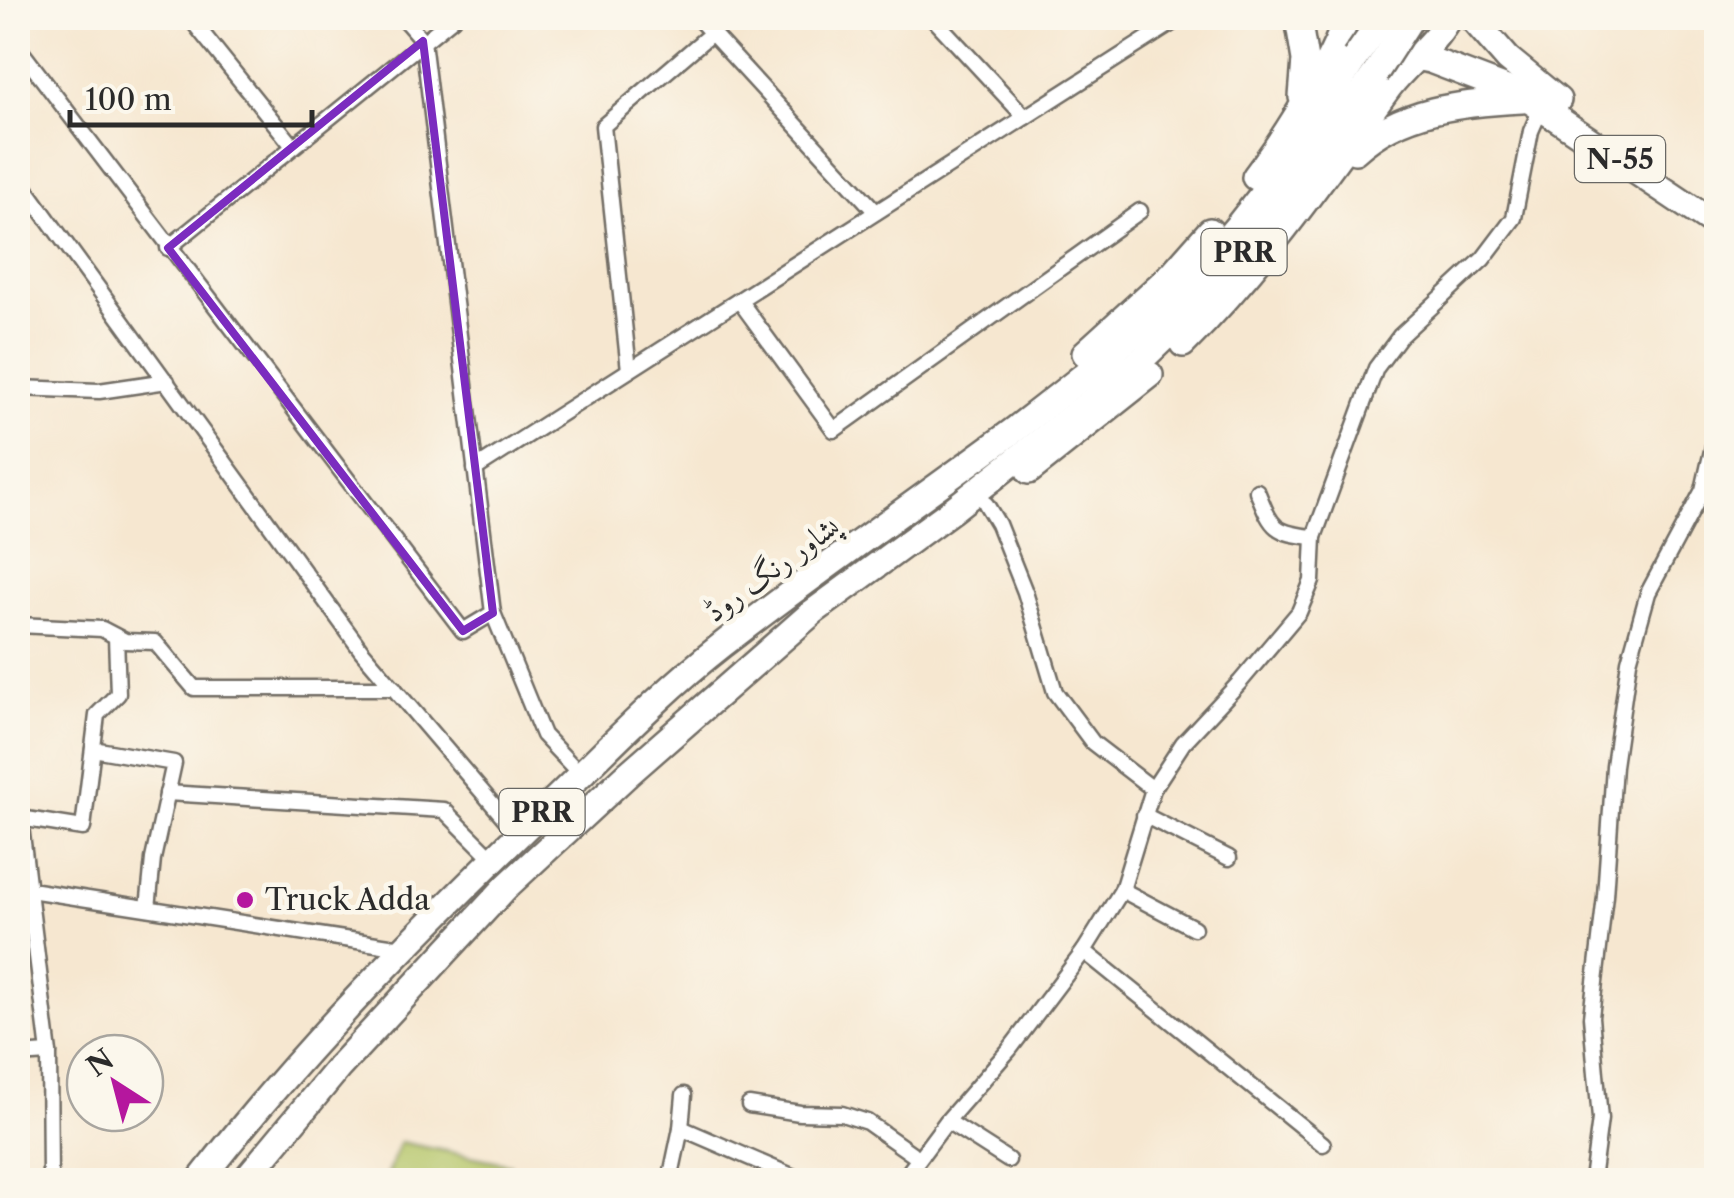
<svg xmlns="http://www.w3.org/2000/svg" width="1734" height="1198" font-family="'Libre Caslon Text',Amiri,serif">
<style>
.green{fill:#b4c568;stroke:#70784a;stroke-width:2.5}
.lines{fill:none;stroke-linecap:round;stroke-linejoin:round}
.street-casing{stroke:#726d65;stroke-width:19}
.highway-casing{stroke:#726d65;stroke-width:30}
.street{stroke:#fff;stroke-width:14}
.highway{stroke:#fff;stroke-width:25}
.highway-bridge-casing{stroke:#726d65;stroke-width:30;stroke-linecap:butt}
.highway-bridge{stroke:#fff;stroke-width:25}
.marked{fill:none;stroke:#7b2cbf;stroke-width:8;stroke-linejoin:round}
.poi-dot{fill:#b5179e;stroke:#fbf7ec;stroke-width:4}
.labels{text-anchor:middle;stroke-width:9;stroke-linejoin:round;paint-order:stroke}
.shield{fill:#fbf7ec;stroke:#696865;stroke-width:2.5}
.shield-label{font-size:28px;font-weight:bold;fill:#2b2b2b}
.street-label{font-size:30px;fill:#2b2b2b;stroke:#fbf7ec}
.poi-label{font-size:30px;fill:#2b2b2b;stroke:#fbf7ec;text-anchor:start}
</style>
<rect width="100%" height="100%" fill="#fbf7ec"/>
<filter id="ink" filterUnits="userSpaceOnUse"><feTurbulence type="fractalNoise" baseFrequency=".01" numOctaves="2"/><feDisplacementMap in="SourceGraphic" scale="20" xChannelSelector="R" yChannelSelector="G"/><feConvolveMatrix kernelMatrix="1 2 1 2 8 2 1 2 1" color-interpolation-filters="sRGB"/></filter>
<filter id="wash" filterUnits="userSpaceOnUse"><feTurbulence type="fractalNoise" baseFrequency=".0048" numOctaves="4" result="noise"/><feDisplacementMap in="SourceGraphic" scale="40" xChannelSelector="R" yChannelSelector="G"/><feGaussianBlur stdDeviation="2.25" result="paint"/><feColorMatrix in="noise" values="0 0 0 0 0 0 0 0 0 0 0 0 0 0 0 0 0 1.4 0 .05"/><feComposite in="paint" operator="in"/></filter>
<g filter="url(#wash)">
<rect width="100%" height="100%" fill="#f6e7d0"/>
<path class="green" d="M400 1142 510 1164 508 1180H385Z"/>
</g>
<g filter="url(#ink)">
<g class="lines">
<defs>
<g id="street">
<path d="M190 18 293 146"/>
<path d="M698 18 876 212"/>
<path d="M933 18 1025 117"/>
<path d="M18 47 463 631 493 613 423 41 403 18"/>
<path d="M18 178 361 650 519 835"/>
<path d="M168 248 453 18"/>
<path d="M739 300 834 430 1140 211"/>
<path d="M629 370 603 126 713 32"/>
<path d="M18 388 99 391 167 381"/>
<path d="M475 469 1180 18"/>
<path d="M1257 491C1272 527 1272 533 1314 537"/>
<path d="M986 504 998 524 1025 592 1055 692 1093 743 1153 789"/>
<path d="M493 613 543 735 581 775"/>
<path d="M18 625 102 629 125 641 155 642 194 688H394"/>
<path d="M93 749 174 763 153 859 148 908"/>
<path d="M167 793 444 810 493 859"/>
<path d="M1144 815 1229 858"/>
<path d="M30 890 402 948"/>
<path d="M1122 890 1194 928"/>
<path d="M1084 951 1323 1144"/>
<path d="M49 1053 20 818 83 828 97 715 118 694 116 637"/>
<path d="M18 1055 49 1053 50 1180"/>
<path d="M749 1105 800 1113 842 1114 867 1122 918 1158"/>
<path d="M947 1121 1008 1160"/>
<path d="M681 1128 684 1095"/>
<path d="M670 1180 681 1128 801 1180"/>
<path d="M903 1180 947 1121 1009 1050 1084 951 1122 890 1153 789 1183 743 1240 682 1299 612 1312 581 1314 537 1376 368 1400 336 1483 259 1514 218 1531 131 1542 106"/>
<path d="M1592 1180 1600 1119 1591 1017 1605 896 1614 766 1629 661 1648 593 1703 490 1716 433"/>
</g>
<g id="highway">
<path d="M1298 18 1305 60 1302 97"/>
<path d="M1472 18 1508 59 1558 100"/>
<path d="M1404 55 1430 60 1522 95 1716 225"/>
<path d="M1355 151C1401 109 1461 103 1522 100"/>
<path d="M1255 177C1281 143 1336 58 1346 18"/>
<path d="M1183 344C1263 265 1323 177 1389 87 1408 62 1434 45 1448 18"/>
<path d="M1085 353 1172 274 1210 231"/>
<path d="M1029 471 1150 375"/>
<path d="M200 1180C303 1047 422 928 543 811 601 756 658 695 722 645 818 570 919 501 1017 428 1079 380 1142 332 1196 274 1257 208 1307 134 1355 58"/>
<path d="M245 1180 339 1067 506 887 628 774 813 612 951 511 1086 405 1140 361 1190 313 1271 222 1375 74"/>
</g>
</defs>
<use href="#street" class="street-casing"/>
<use href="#highway" class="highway-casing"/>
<use href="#street" class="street"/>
<use href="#highway" class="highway"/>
<defs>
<g id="highway-bridge">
<path d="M1355 58 1383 18"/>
<path d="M1375 74 1411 18"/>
</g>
</defs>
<use href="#highway-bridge" class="highway-bridge-casing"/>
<use href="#highway-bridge" class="highway-bridge"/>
</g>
</g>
<path class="marked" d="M423 41 493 613 463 631 168 248Z"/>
<circle class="poi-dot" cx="245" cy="900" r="10"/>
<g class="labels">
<g class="shield">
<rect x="1575" y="136" width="90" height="46" rx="8"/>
<rect x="1201.5" y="229" width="85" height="46" rx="8"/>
<rect x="499.5" y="789" width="85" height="46" rx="8"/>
</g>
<g class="shield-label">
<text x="1620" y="169">N-55</text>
<text x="1244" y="262">PRR</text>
<text x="542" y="822">PRR</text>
</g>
<g class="street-label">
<text transform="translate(772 569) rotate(-36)" y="10">پشاور رنگ روڈ</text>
</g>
<g class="poi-label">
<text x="265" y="910">Truck Adda</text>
</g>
</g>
<rect width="1734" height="1198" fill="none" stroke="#fbf7ec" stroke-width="60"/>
<g transform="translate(115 1083) rotate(324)"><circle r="48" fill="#fbf7ec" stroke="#a8a59f" stroke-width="2.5"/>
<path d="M0-8L18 38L0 25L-18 38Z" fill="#b5179e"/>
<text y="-15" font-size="28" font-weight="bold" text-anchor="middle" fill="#2b2b2b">N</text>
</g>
<path d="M70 110v15h242v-15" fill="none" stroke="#2b2b2b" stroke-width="5"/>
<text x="85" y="110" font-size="30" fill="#2b2b2b" stroke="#fbf7ec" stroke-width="8" paint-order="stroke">100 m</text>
</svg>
